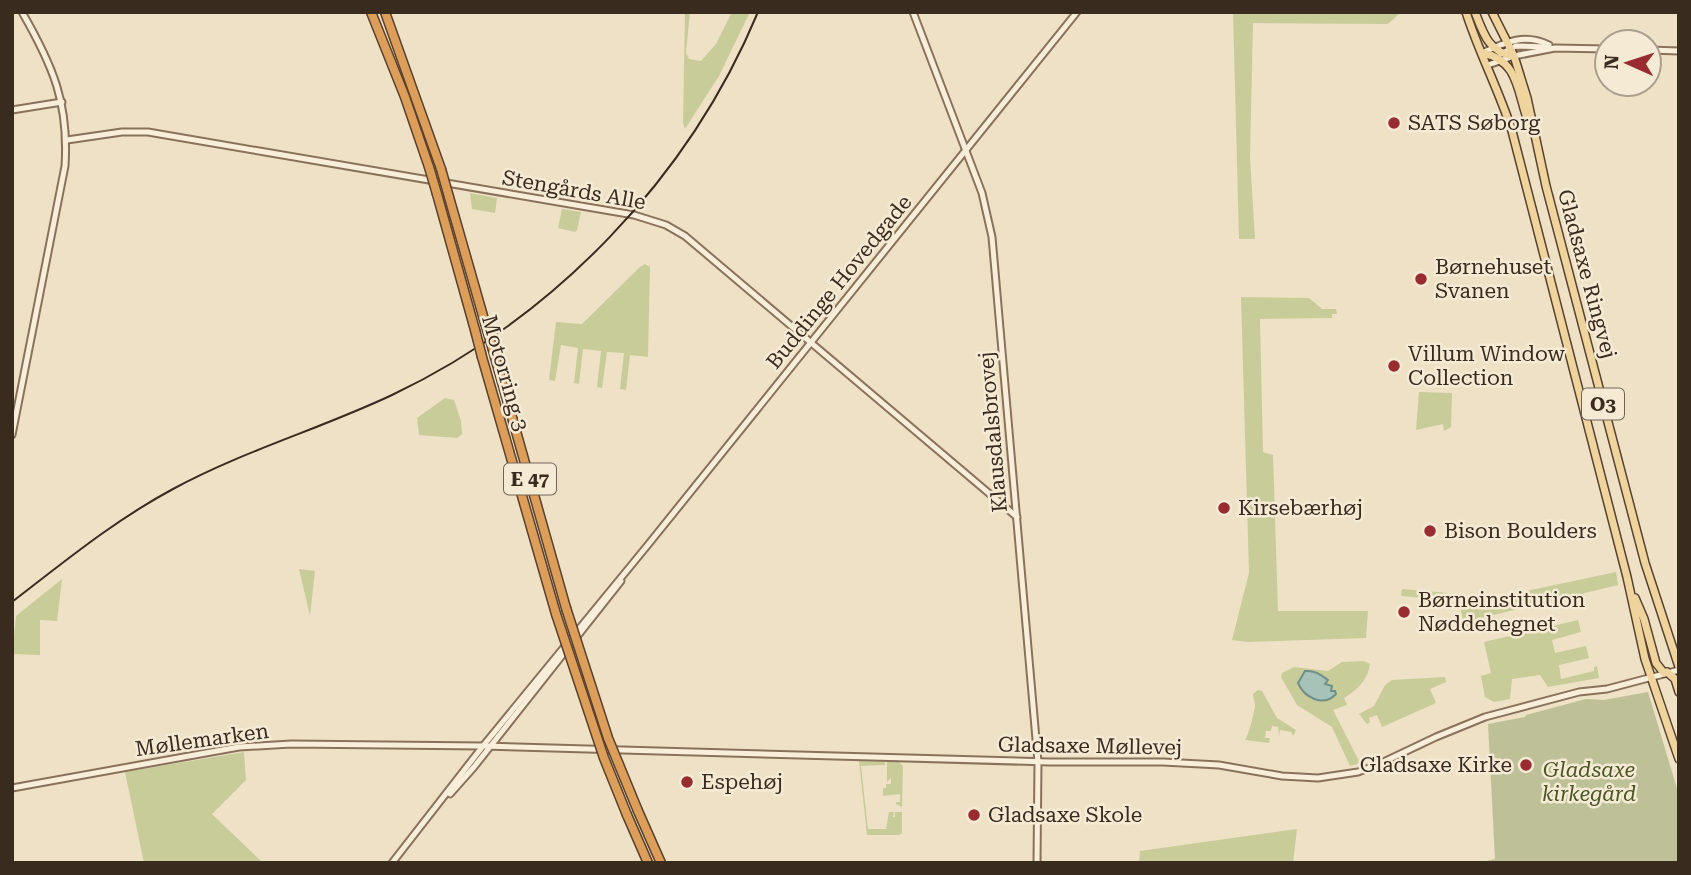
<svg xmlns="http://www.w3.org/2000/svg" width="1691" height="875" font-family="'Roboto Serif',serif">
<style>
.green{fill:#c8cc99}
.cemetery{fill:#bec198}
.water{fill:#a7c2b9;stroke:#6e9086;stroke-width:2}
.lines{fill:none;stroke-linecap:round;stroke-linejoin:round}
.minor-casing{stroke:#89725b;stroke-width:9}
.major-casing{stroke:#574130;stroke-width:10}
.highway-casing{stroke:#574130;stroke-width:11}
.minor{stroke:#f9eed9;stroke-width:5}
.major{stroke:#f0d49e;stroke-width:7}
.highway{stroke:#dc9e58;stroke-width:8}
.tram{stroke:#3a2b1f;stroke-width:2}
.highway-bridge-casing{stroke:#574130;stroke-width:11;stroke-linecap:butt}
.highway-bridge{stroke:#dc9e58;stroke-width:8}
.poi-dot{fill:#982c30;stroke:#f5ebd5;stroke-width:2.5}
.labels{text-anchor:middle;stroke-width:5;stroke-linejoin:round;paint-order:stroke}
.shield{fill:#f5ebd5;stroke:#726556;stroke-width:2}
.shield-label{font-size:19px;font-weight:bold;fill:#3a2b1f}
.poi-label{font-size:21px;fill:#3a2b1f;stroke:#f5ebd5;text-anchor:start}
.street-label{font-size:21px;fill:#3a2b1f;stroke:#f5ebd5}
.park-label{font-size:21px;font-style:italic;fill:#4b5626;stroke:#f5ebd5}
</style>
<rect width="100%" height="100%" fill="#eee1c6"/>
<g class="green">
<path d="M685 12H690L686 53 689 59 701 61 716 44 732 12H750L719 76 685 129 683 123Z"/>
<path d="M1233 12H1401L1388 24 1253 23 1250 157 1255 239H1239Z"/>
<path d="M470 193 497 198 495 213 472 209Z"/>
<path d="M562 209 581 212 577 230 575 232 558 228Z"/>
<path d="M645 264 650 267 648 357 630 355 626 390 620 389 624 353 607 352 602 388 597 387 601 351 583 349 579 384 574 383 578 348 561 345 555 381 549 380 556 322 582 324 640 267Z"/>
<path d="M1241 297 1309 298 1322 309H1336L1337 314H1332V318L1260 319 1263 452 1273 455 1278 611H1368L1366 638 1247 642 1232 640 1249 573Z"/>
<path d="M1419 392 1452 393 1451 427 1444 431 1443 424 1416 430Z"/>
<path d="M445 398 454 400 461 421 462 434 457 438 419 435 417 418Z"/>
<path d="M299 569 315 571 310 616Z"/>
<path d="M1616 572 1618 585 1477 619 1475 624 1464 628 1460 605Z"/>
<path d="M62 579 57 621 40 620V655L12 654 16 616Z"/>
<path d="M1402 589 1448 593V600L1401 596Z"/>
<path d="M1578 620 1581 632 1552 640 1555 653 1586 646 1589 658 1559 665 1561 679 1594 671V667L1597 666 1599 678 1548 687 1540 675 1512 679 1510 699 1494 702 1485 697 1481 676 1491 673 1484 642Z"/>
<path d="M1363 661 1370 664C1368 680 1357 690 1344 698L1347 705 1333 710 1360 763 1350 766 1332 727 1297 705 1281 677 1282 673 1294 667 1328 671 1342 662Z"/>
<path d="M1445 677 1446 682 1430 689 1436 703 1382 727 1377 715 1369 718 1370 722 1367 724 1359 714 1374 706 1385 685 1392 680Z"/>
<path d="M1258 690 1262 691 1277 718 1296 730 1293 736 1291 732 1280 730 1279 736 1278 727 1272 726 1271 731H1266L1265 738H1270L1269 743 1245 740C1249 735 1254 713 1255 706 1255 702 1253 698 1253 694Z"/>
<path d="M244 752 246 780 212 814 263 863H144L125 772Z"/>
<path d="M859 761 885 762V765L861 766 868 829H886L889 812H894L893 817H895V812H902V833L899 835H867Z"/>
<path d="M887 762H899L903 766 902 807 896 804V802H900V794L883 796V788H886V784H891V778L887 782Z"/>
<path d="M1297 829 1293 863H1139L1140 851Z"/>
</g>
<path class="cemetery" d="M1648 692 1679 795V863H1478L1495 859 1488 724 1525 717 1526 715 1586 699 1604 700Z"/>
<path class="water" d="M1305 671C1315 670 1321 675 1328 680L1325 684 1332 686 1331 691H1335L1336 694C1323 708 1304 697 1298 683Z"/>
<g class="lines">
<defs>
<g id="minor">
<path d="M913 12 982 193 992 237 1038 762 1037 863"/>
<path d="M1649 50 1679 51"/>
<path d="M1482 53C1506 42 1524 33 1549 45"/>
<path d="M1501 54 1516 46 1548 47"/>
<path d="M1488 65 1514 56 1555 48 1607 49"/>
<path d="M12 110 62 102"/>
<path d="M67 140 122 132H148L634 215 666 225 685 236 1017 517"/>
<path d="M12 435 65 166C69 103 53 66 22 12"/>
<path d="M12 788 239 747 291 744 483 746 1049 762H1163L1219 765 1282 776 1318 778 1358 772 1377 765 1436 737 1485 717 1579 692 1607 689 1679 670"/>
<path d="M450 794 474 767 621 581"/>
<path d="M392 863 483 746 647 546 1077 12"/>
</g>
<g id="major">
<path d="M1466 12C1479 53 1499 90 1512 131L1627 577 1645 659 1679 759"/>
<path d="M1475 12C1483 33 1489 53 1514 56"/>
<path d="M1492 12 1514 56 1527 98 1546 186 1645 563 1679 667"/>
<path d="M1482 53C1521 60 1517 96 1530 126"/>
<path d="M1635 598 1644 619 1656 663 1664 673"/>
<path d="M1667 672 1675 679 1679 692"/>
</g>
<g id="highway">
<path d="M371 12 405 97 429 167"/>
<path d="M385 12 441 169"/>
<path d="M437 194 475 330"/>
<path d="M449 197 485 323"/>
<path d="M493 350 566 608"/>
<path d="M482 357 556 614"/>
<path d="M638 811 661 863"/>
<path d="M627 815 648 863"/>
</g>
</defs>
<use href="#minor" class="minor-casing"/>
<use href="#major" class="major-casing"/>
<use href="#highway" class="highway-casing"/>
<use href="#minor" class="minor"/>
<use href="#major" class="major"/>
<use href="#highway" class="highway"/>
<path class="tram" d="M12 602C64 562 115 520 173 489 243 451 320 429 392 395 554 318 689 178 758 12"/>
<defs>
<g id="highway-bridge">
<path d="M429 167 437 194"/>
<path d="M441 169 449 197"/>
<path d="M485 323 493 350"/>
<path d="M475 330 482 357"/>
<path d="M566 608 608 738 638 811"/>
<path d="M556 614 604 758 627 815"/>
</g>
</defs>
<use href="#highway-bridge" class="highway-bridge-casing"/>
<use href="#highway-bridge" class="highway-bridge"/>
</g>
<g class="poi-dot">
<circle cx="1394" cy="123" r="7"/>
<circle cx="1421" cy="279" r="7"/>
<circle cx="1394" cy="366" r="7"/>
<circle cx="1224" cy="508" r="7"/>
<circle cx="1430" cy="531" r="7"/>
<circle cx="1404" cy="612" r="7"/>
<circle cx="1526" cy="765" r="7"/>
<circle cx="687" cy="782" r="7"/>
<circle cx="974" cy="815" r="7"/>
</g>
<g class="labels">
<g class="shield">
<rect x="1582" y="388.5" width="42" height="31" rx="5"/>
<rect x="504" y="463.5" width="52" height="31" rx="5"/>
</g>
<g class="shield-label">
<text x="1603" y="411">O3</text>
<text x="530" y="486">E 47</text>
</g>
<g class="poi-label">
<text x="1408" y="130">SATS Søborg</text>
<text x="1435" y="274">Børnehuset<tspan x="1435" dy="24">Svanen</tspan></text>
<text x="1408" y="361">Villum Window<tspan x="1408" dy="24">Collection</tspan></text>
<text x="1238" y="515">Kirsebærhøj</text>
<text x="1444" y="538">Bison Boulders</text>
<text x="1418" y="607">Børneinstitution<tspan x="1418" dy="24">Nøddehegnet</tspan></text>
<text x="1512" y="772" text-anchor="end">Gladsaxe Kirke</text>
<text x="701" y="789">Espehøj</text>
<text x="988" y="822">Gladsaxe Skole</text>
</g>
<g class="street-label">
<text transform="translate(574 190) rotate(10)" y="7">Stengårds Alle</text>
<text transform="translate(1587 274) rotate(75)" y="7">Gladsaxe Ringvej</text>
<text transform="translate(839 282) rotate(-51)" y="7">Buddinge Hovedgade</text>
<text transform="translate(505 373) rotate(74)" y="7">Motorring 3</text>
<text transform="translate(993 432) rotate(-95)" y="7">Klausdalsbrovej</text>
<text transform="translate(202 740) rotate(-8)" y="7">Møllemarken</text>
<text transform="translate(1090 746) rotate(1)" y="7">Gladsaxe Møllevej</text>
</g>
<g class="park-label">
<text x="1589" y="777">Gladsaxe<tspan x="1589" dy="24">kirkegård</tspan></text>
</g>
</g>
<rect width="1691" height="875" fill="none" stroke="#3a2b1f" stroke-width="28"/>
<g transform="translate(1628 63) rotate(273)"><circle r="33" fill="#f5ebd5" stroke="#aa9e8c" stroke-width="2"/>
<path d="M0-5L12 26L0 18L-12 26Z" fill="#982c30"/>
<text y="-10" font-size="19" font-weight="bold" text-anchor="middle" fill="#3a2b1f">N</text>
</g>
</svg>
